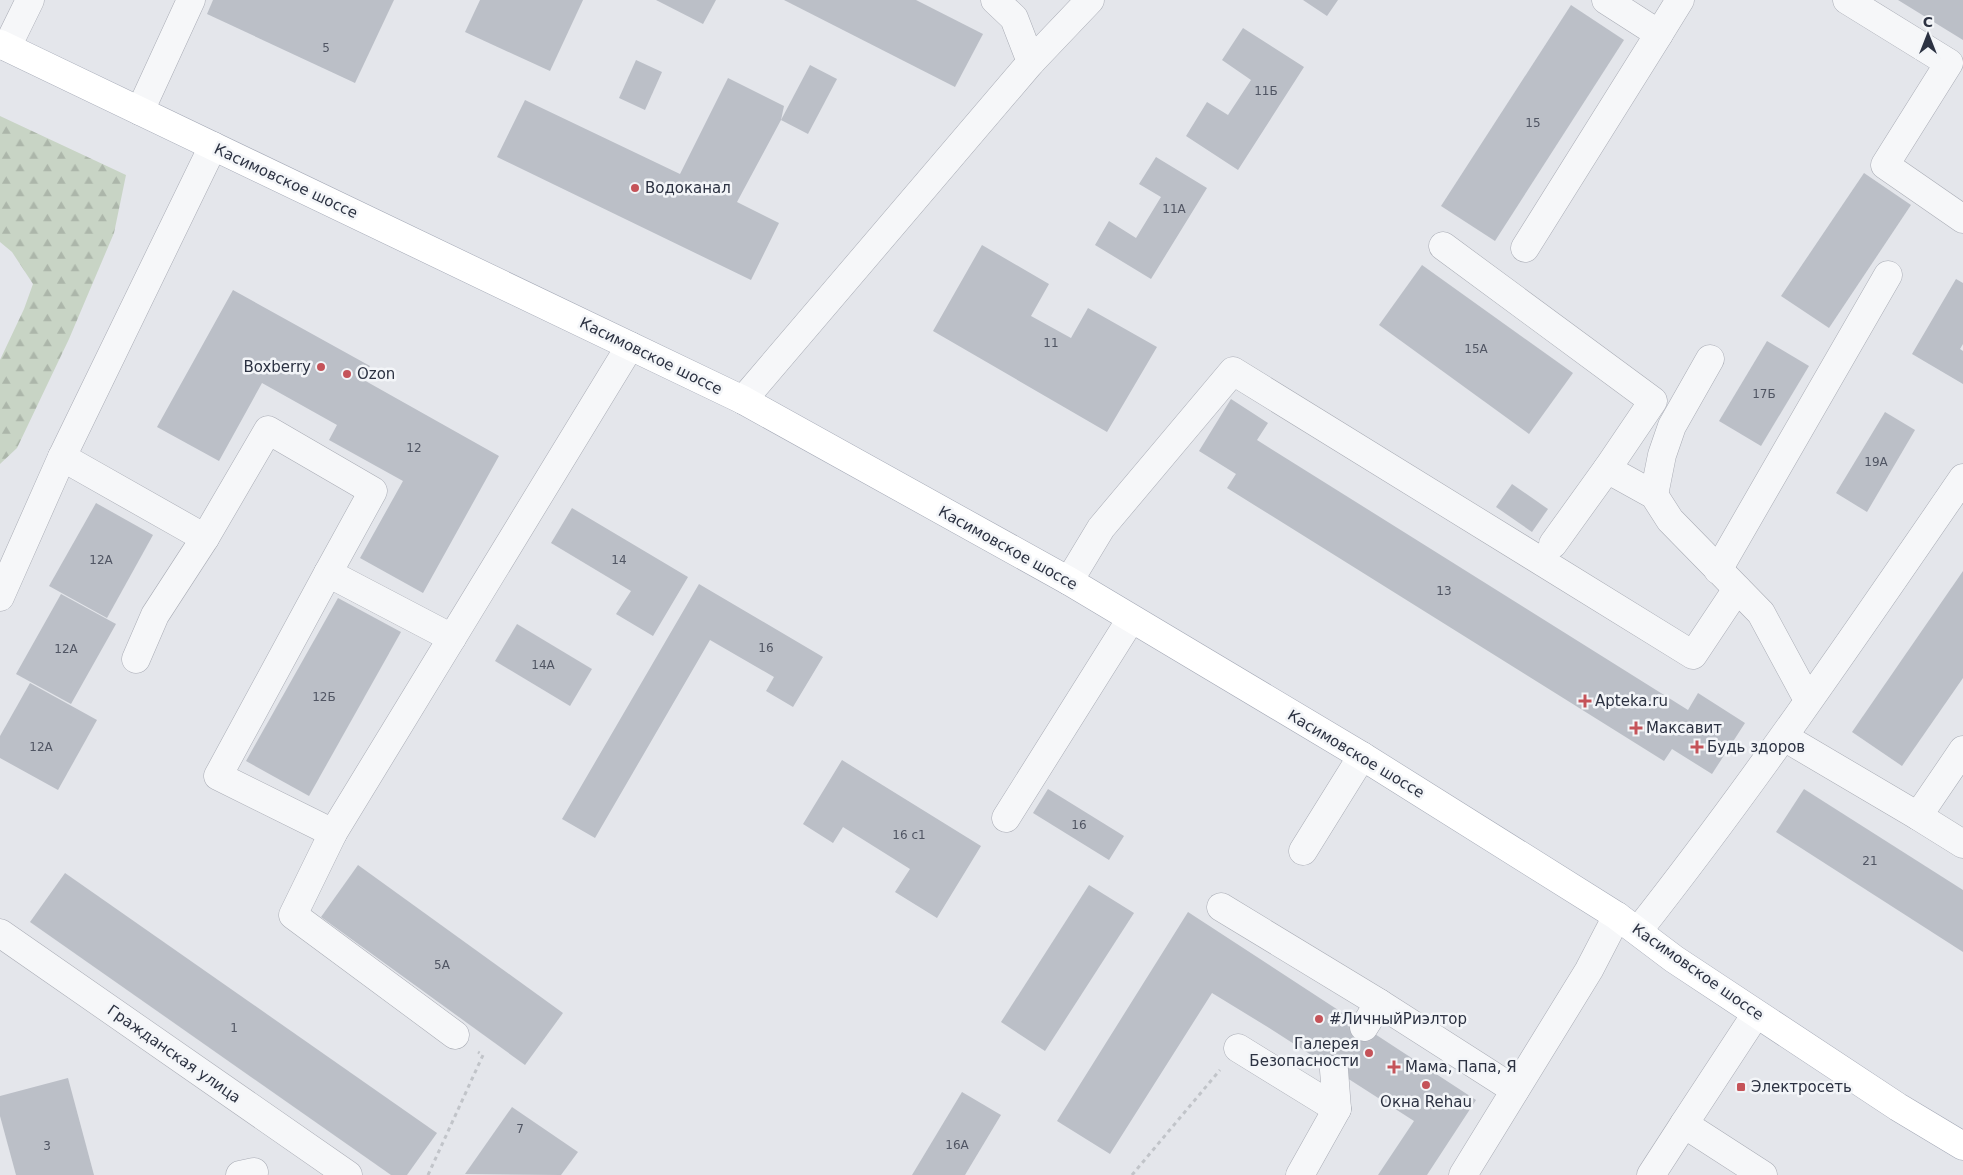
<svg xmlns="http://www.w3.org/2000/svg" width="1963" height="1175" font-family="'DejaVu Sans',sans-serif">
<style>
.forest{fill:url(#forest-firs)}
.building{fill:#bbbfc7}
.lines{fill:none;stroke-linecap:round;stroke-linejoin:round}
.minor-tunnel{stroke:#bfc2c9;stroke-width:28;stroke-dasharray:28 14;stroke-linecap:butt}
.minor-casing{stroke:#a9acb5;stroke-width:29}
.major-casing{stroke:#a4a9b6;stroke-width:29}
.path{stroke:#c1c4c9;stroke-width:3;stroke-dasharray:4 4;stroke-linecap:butt}
.minor{stroke:#f6f7f9;stroke-width:28}
.major{stroke:#fff;stroke-width:28}
.poi-dot{fill:#c55359;stroke:#f3f5f8;stroke-width:2}
.labels{text-anchor:middle;stroke-width:5;stroke-linejoin:round;paint-order:stroke}
.number-label{font-size:12px;fill:#505563}
.street-label{font-size:15px;fill:#2c3242;stroke:#f3f5f8}
.poi-label{font-size:15px;fill:#2c3242;stroke:#f3f5f8;text-anchor:start}
</style>
<defs>
<pattern id="forest-firs" width="22" height="20" patternUnits="userSpaceOnUse" patternTransform="scale(1.25)"><rect width="22" height="20" fill="#c8d4c5"/><path d="M5 1l3.5 6h-7zM16 11l3.5 6h-7z" fill="#acb6aa"/></pattern>
</defs>
<rect width="100%" height="100%" fill="#e4e6eb"/>
<path class="forest" d="M0 116 126 175 114 233 69 339 17 448 0 464V360L24 309 33 284 12 252 0 242Z"/>
<g class="building">
<path d="M213 0H394L355 83 207 14Z"/>
<path d="M480 0H583L550 71 465 32Z"/>
<path d="M656 0H716L703 24Z"/>
<path d="M784 0H916L983 34 955 87Z"/>
<path d="M1303 0H1338L1327 16Z"/>
<path d="M1898 0H1963V40Z"/>
<path d="M1571 5 1624 40 1495 241 1441 206Z"/>
<path d="M1243 28 1304 67 1238 170 1186 136 1207 102 1228 115 1251 80 1222 60Z"/>
<path d="M636 60 662 72 645 110 619 98Z"/>
<path d="M810 65 837 79 808 134 781 120Z"/>
<path d="M728 78 784 106 781 120 737 202 779 223 751 280 497 157 525 100 680 174Z"/>
<path d="M1156 157 1207 188 1151 279 1095 245 1109 221 1136 238 1161 197 1139 184Z"/>
<path d="M1864 173 1911 205 1829 328 1781 296Z"/>
<path d="M982 245 1049 284 1031 316 1071 338 1088 308 1157 347 1107 432 933 331Z"/>
<path d="M1422 265 1573 373 1529 434 1379 325Z"/>
<path d="M1956 279 1963 283V344L1960 349 1963 351V384L1912 354Z"/>
<path d="M233 290 370 366 362 379 499 456 423 593 360 558 403 481 329 440 337 425 262 383 219 461 157 427Z"/>
<path d="M1767 341 1809 366 1761 446 1719 421Z"/>
<path d="M1231 399 1268 423 1257 440 1688 710 1698 693 1745 723 1712 774 1672 749 1664 761 1227 488 1236 474 1199 451Z"/>
<path d="M1885 412 1915 430 1867 512 1836 493Z"/>
<path d="M1512 484 1548 509 1532 532 1496 507Z"/>
<path d="M96 503 153 535 107 618 49 586Z"/>
<path d="M572 508 688 577 653 636 616 614 631 591 551 543Z"/>
<path d="M1963 571V678L1902 766 1852 732Z"/>
<path d="M699 584 823 657 793 707 766 691 774 677 710 640 595 838 562 819Z"/>
<path d="M61 594 116 624 71 704 16 674Z"/>
<path d="M338 598 401 632 309 796 246 761Z"/>
<path d="M517 624 592 669 570 706 495 661Z"/>
<path d="M30 683 97 720 58 790 0 758V736Z"/>
<path d="M842 760 981 846 937 918 895 892 910 869 843 827 833 843 803 824Z"/>
<path d="M1048 789 1124 836 1109 860 1033 813Z"/>
<path d="M1804 789 1963 890V952L1776 832Z"/>
<path d="M358 865 563 1013 525 1065 321 917Z"/>
<path d="M65 873 437 1133 407 1175H391L30 922Z"/>
<path d="M1089 885 1134 913 1045 1051 1001 1022Z"/>
<path d="M1188 912 1476 1100 1427 1175H1378L1414 1121 1266 1026 1212 993 1110 1154 1057 1121Z"/>
<path d="M68 1078 94 1175H16L0 1116V1096Z"/>
<path d="M962 1092 1001 1115 965 1175H912Z"/>
<path d="M512 1107 578 1152 561 1175 465 1174Z"/>
</g>
<g class="lines">
<path class="minor-tunnel" d="M1334 1070 1364 1027"/>
<defs>
<g id="minor">
<path d="M995 0 1014 18 1031 62"/>
<path d="M1606 0 1659 34 1680 0"/>
<path d="M1847 0 1949 63 1885 165 1963 219"/>
<path d="M7 47 30 0"/>
<path d="M140 111 191 0"/>
<path d="M1443 246 1653 401 1607 469"/>
<path d="M1525 248 1659 34"/>
<path d="M743 400 1031 62 1090 0"/>
<path d="M62 457 205 538 268 430 373 491 328 573"/>
<path d="M1654 495 1662 455 1672 426 1710 359"/>
<path d="M1553 544 1607 469 1654 495 1670 520 1761 613 1808 700"/>
<path d="M1718 570 1888 275"/>
<path d="M1069 581 1101 528 1233 371 1693 655 1737 589"/>
<path d="M0 597 62 457 213 146"/>
<path d="M136 659 155 615 205 538"/>
<path d="M1784 737 1918 816 1963 844"/>
<path d="M1918 816 1963 750"/>
<path d="M1006 818 1131 619"/>
<path d="M333 833 218 776 328 573 452 638"/>
<path d="M1303 851 1362 756"/>
<path d="M1221 907 1379 1003"/>
<path d="M1638 931C1753 785 1858 631 1963 478"/>
<path d="M0 933 348 1175"/>
<path d="M1756 1014 1684 1124 1763 1175"/>
<path d="M1364 1027 1379 1003 1515 1090"/>
<path d="M455 1035 293 915 333 833 630 346"/>
<path d="M1238 1048 1337 1109"/>
<path d="M240 1175 254 1172"/>
<path d="M1300 1175 1337 1109 1334 1070"/>
<path d="M1463 1175 1589 970 1617 916"/>
<path d="M1651 1175 1684 1124"/>
</g>
<path id="major" d="M0 44 743 400 1069 581 1362 756 1617 916 1674 959 1898 1107 1963 1146"/>
</defs>
<use href="#minor" class="minor-casing"/>
<use href="#major" class="major-casing"/>
<g class="path">
<path d="M428 1175 483 1055 478 1052"/>
<path d="M1132 1175 1220 1070"/>
</g>
<use href="#minor" class="minor"/>
<use href="#major" class="major"/>
</g>
<g class="poi-dot">
<circle cx="635" cy="188" r="5"/>
<circle cx="321" cy="367" r="5"/>
<circle cx="347" cy="374" r="5"/>
<path d="M1582.5 693.5h5v5h5v5h-5v5h-5v-5h-5v-5h5z"/>
<path d="M1633.5 720.5h5v5h5v5h-5v5h-5v-5h-5v-5h5z"/>
<path d="M1694.5 739.5h5v5h5v5h-5v5h-5v-5h-5v-5h5z"/>
<circle cx="1319" cy="1019" r="5"/>
<circle cx="1369" cy="1053" r="5"/>
<path d="M1391.5 1059.5h5v5h5v5h-5v5h-5v-5h-5v-5h5z"/>
<circle cx="1426" cy="1085" r="5"/>
<rect x="1736" y="1082" width="10" height="10" rx="2.5"/>
</g>
<g class="labels">
<g class="number-label">
<text x="326" y="52">5</text>
<text x="1266" y="95">11Б</text>
<text x="1533" y="127">15</text>
<text x="1174" y="213">11А</text>
<text x="1051" y="347">11</text>
<text x="1476" y="353">15А</text>
<text x="1764" y="398">17Б</text>
<text x="414" y="452">12</text>
<text x="1876" y="466">19А</text>
<text x="101" y="564">12А</text>
<text x="619" y="564">14</text>
<text x="1444" y="595">13</text>
<text x="766" y="652">16</text>
<text x="66" y="653">12А</text>
<text x="543" y="669">14А</text>
<text x="324" y="701">12Б</text>
<text x="41" y="751">12А</text>
<text x="1079" y="829">16</text>
<text x="909" y="839">16 с1</text>
<text x="1870" y="865">21</text>
<text x="442" y="969">5А</text>
<text x="234" y="1032">1</text>
<text x="520" y="1133">7</text>
<text x="957" y="1149">16А</text>
<text x="47" y="1150">3</text>
</g>
<g class="street-label">
<text transform="translate(286 181) rotate(25)" y="5">Касимовское шоссе</text>
<text transform="translate(651 356) rotate(26)" y="5">Касимовское шоссе</text>
<text transform="translate(1008 548) rotate(29)" y="5">Касимовское шоссе</text>
<text transform="translate(1356 754) rotate(31)" y="5">Касимовское шоссе</text>
<text transform="translate(1698 972) rotate(35)" y="5">Касимовское шоссе</text>
<text transform="translate(174 1054) rotate(35)" y="5">Гражданская улица</text>
</g>
<g class="poi-label">
<text x="645" y="193">Водоканал</text>
<text x="311" y="372" text-anchor="end">Boxberry</text>
<text x="357" y="379">Ozon</text>
<text x="1595" y="706">Apteka.ru</text>
<text x="1646" y="733">Максавит</text>
<text x="1707" y="752">Будь здоров</text>
<text x="1329" y="1024">#ЛичныйРиэлтор</text>
<text x="1359" y="1049" text-anchor="end">Галерея<tspan x="1359" dy="17">Безопасности</tspan></text>
<text x="1405" y="1072">Мама, Папа, Я</text>
<text x="1751" y="1092">Электросеть</text>
<text x="1426" y="1107" text-anchor="middle">Окна Rehau</text>
</g>
</g>
<g transform="translate(1928 35)" stroke="#f3f5f8" stroke-width="4" paint-order="stroke">
<path d="M0-4L9 19L0 12L-9 19Z" fill="#2c3242"/>
<text y="-8" font-size="14" font-weight="bold" text-anchor="middle" fill="#2c3242">С</text>
</g>
</svg>
